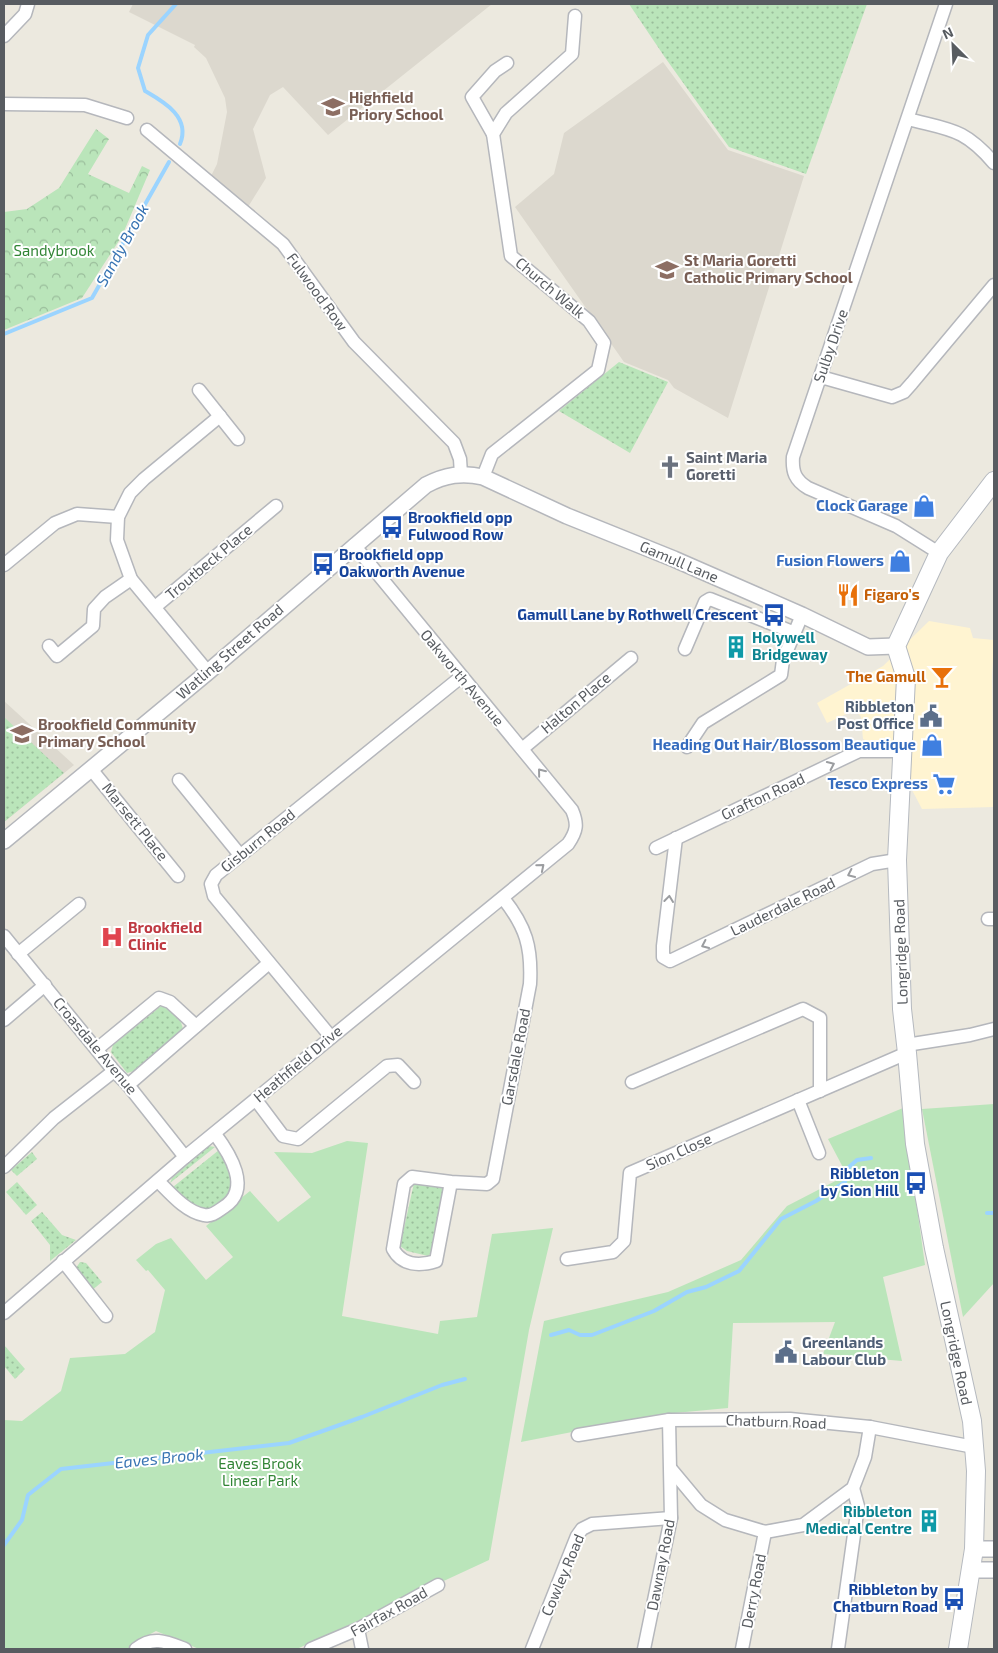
<svg xmlns="http://www.w3.org/2000/svg" width="998" height="1653" font-family="'Exo 2',sans-serif">
<style>
.commercial{fill:#fff4d1}
.education{fill:#dcd8ce}
.grass{fill:url(#grass-dots)}
.forest{fill:url(#forest-crowns)}
.park{fill:#bae5ba}
.lines{fill:none;stroke-linecap:round;stroke-linejoin:round}
.stream{stroke:#9bd4ff;stroke-width:4}
.minor-casing{stroke:#b5b7bc;stroke-width:15}
.tertiary-casing{stroke:#b5b7bc;stroke-width:18}
.secondary-casing{stroke:#b5b9bf;stroke-width:20}
.minor{stroke:#fff;stroke-width:12}
.tertiary{stroke:#fff;stroke-width:15}
.secondary{stroke:#fff;stroke-width:18}
.oneway{stroke:#9b9da0}
.labels{text-anchor:middle;stroke-width:4;stroke-linejoin:round;paint-order:stroke}
.education-label{font-size:15px;font-weight:bold;fill:#785e54;stroke:#fff;text-anchor:start}
.park-label{font-size:15px;fill:#328536;stroke:#fff}
.street-label{font-size:15px;fill:#585c61;stroke:#fff}
.worship-label{font-size:15px;font-weight:bold;fill:#5b616d;stroke:#fff;text-anchor:start}
.shop-label{font-size:15px;font-weight:bold;fill:#366cbe;stroke:#fff;text-anchor:end}
.transit-label{font-size:15px;font-weight:bold;fill:#164399;stroke:#fff;text-anchor:end}
.food-label{font-size:15px;font-weight:bold;fill:#c56008;stroke:#fff;text-anchor:start}
.culture-label{font-size:15px;font-weight:bold;fill:#0d838f;stroke:#fff;text-anchor:start}
.service-label{font-size:15px;font-weight:bold;fill:#4e5e75;stroke:#fff;text-anchor:end}
.health-label{font-size:15px;font-weight:bold;fill:#be3a42;stroke:#fff;text-anchor:start}
.water-label{font-size:16px;font-style:italic;fill:#3874b3;stroke:#fff}
</style>
<defs>
<pattern id="grass-dots" width="8" height="8" patternUnits="userSpaceOnUse" patternTransform="scale(1.25)"><rect width="8" height="8" fill="#bae5ba"/><path d="M2 2h.1M6 6h.1" fill="none" stroke="#9abd9b" stroke-width="1.8" stroke-linecap="round"/></pattern>
<pattern id="forest-crowns" width="20" height="18" patternUnits="userSpaceOnUse" patternTransform="scale(1.25)"><rect width="20" height="18" fill="#bae5ba"/><path d="M2 6a3 3 0 1 1 6 0M12 15a3 3 0 1 1 6 0" fill="none" stroke="#9abd9b"/></pattern>
</defs>
<rect width="100%" height="100%" fill="#ece9df"/>
<path class="commercial" d="M929 621 970 628 973 638 994 640 992 676 994 807 922 809 893 754 863 739 861 717 855 710 827 723 817 703 883 666Z"/>
<g class="education">
<path d="M133 4H492L328 135 283 87 270 95 253 129 266 178 248 207 211 176 217 164 227 112 225 98 206 58 194 47 195 45 129 12Z"/>
<path d="M663 62 728 150 804 176 728 418 674 388 668 380 624 362 515 207 554 174 564 133Z"/>
<path d="M4 701 74 765 4 822Z"/>
</g>
<g class="grass">
<path d="M629 4H867L806 174 729 147 664 56Z"/>
<path d="M619 362 668 382 630 453 559 411Z"/>
<path d="M4 717 64 773 4 822Z"/>
<path d="M161 1006C172 1005 182 1020 183 1030L134 1071 127 1073 111 1052 113 1045Z"/>
<path d="M209 1146 215 1147 170 1183 172 1178Z"/>
<path d="M219 1150 228 1165 235 1189 213 1211C196 1211 184 1197 173 1187Z"/>
<path d="M32 1152 37 1159 17 1176 11 1170Z"/>
<path d="M17 1182 37 1205 26 1215 6 1192Z"/>
<path d="M414 1183 439 1184 444 1190 435 1250 428 1256 407 1251 400 1246Z"/>
<path d="M42 1212 62 1235 76 1240 50 1261V1245L31 1221Z"/>
<path d="M80 1262 86 1263 102 1282 91 1291 76 1268Z"/>
<path d="M4 1345 25 1369 15 1379 4 1366Z"/>
</g>
<path class="forest" d="M96 129 109 139 88 174 129 193 142 166 150 170 122 236 82 298 4 330V212L27 209 59 188Z"/>
<g class="park">
<path d="M994 1104V1283L963 1317 922 1109Z"/>
<path d="M903 1108 925 1265 883 1277 902 1361 823 1354 835 1322 733 1323 728 1408 664 1414 521 1442 544 1321 668 1292 741 1260 787 1206 847 1175 828 1139Z"/>
<path d="M347 1141 368 1143 342 1316 438 1334 440 1321 477 1317 492 1234 553 1228 529 1330 489 1560 299 1648 199 1649 156 1631 135 1642 129 1649H4V1420L22 1421 61 1391 70 1358 125 1354 155 1332 165 1290 148 1270 146 1271 136 1260 156 1244 171 1238 206 1280 233 1257 206 1226 250 1191 278 1222 311 1197 274 1152 312 1153Z"/>
</g>
<g class="lines">
<g class="stream">
<path d="M176 4 148 35 138 68 145 91C164 102 191 117 180 144"/>
<path d="M4 334 92 298 169 162"/>
<path d="M987 1213H994"/>
<path d="M551 1335 569 1330 580 1335H592L654 1311 687 1292 706 1287 739 1271 781 1219 816 1201 845 1182 849 1167 857 1160 871 1158"/>
<path d="M4 1545 22 1520 28 1495 61 1469 289 1443 362 1417 442 1385 465 1379"/>
</g>
<defs>
<g id="minor">
<path d="M4 36 25 14 28 4"/>
<path d="M4 104 85 105 127 118"/>
<path d="M908 119C950 130 964 128 994 163"/>
<path d="M147 130 283 244 354 342 454 443 460 459 461 474"/>
<path d="M493 134 472 97 495 71 507 63"/>
<path d="M821 377 892 397 904 392 912 383 994 285"/>
<path d="M199 390 238 439"/>
<path d="M483 477 492 454 598 370 604 343 589 321 511 256 493 134 506 113 572 54 575 16"/>
<path d="M939 553 896 526 808 488C795 480 792 472 793 457L946 4"/>
<path d="M4 565 55 523 77 514 118 517"/>
<path d="M155 607 276 506"/>
<path d="M49 646 57 656 93 626 94 609 105 597 131 579"/>
<path d="M685 649 705 602 710 599 795 633"/>
<path d="M208 672 131 579 117 540 118 517 130 493 144 479 220 416"/>
<path d="M687 747 703 723 781 675 783 660 802 615"/>
<path d="M522 749 631 658"/>
<path d="M91 769 178 876"/>
<path d="M179 780 240 855"/>
<path d="M676 838 663 946V957L670 961 872 864 897 860"/>
<path d="M656 848 859 751H902"/>
<path d="M988 919H994"/>
<path d="M4 936 114 1071 128 1085 185 1157"/>
<path d="M18 954 79 904"/>
<path d="M4 1020 45 985"/>
<path d="M331 1037 214 896 211 884 216 875 461 677"/>
<path d="M906 1045 970 1035 994 1029"/>
<path d="M97 1049 159 998 170 1002 196 1026"/>
<path d="M632 1082 803 1009 820 1018V1091"/>
<path d="M128 1085 269 963"/>
<path d="M256 1100 283 1136 298 1139 387 1066 398 1065 414 1082"/>
<path d="M798 1100 819 1153"/>
<path d="M4 1167 54 1118 114 1071"/>
<path d="M158 1181C170 1193 186 1212 204 1215 212 1217 218 1211 224 1207 252 1189 230 1154 215 1134"/>
<path d="M451 1182 412 1177 404 1184 393 1249C402 1266 420 1266 436 1261L451 1182 487 1184 493 1179 530 984C532 947 526 927 503 898"/>
<path d="M567 1259 613 1252 624 1241 630 1173 907 1053"/>
<path d="M63 1261 106 1316"/>
<path d="M4 1313 185 1157 568 844C577 831 578 824 572 810L354 545"/>
<path d="M578 1435 669 1420 790 1419 870 1427 974 1447"/>
<path d="M671 1469 701 1505 725 1520 765 1532 803 1525 853 1488 865 1457 870 1427"/>
<path d="M358 1629 362 1649"/>
<path d="M136 1649C153 1635 167 1642 185 1649"/>
<path d="M311 1649 358 1629 438 1585"/>
<path d="M532 1649 577 1536 582 1529 592 1524 671 1518"/>
<path d="M644 1649 671 1518 669 1420"/>
<path d="M742 1649 765 1532"/>
<path d="M838 1649 858 1506 853 1488"/>
</g>
<g id="tertiary">
<path d="M4 841 208 672 426 485C445 475 462 472 483 477L567 516 674 559 802 615 868 647 896 646"/>
<path d="M974 1549H994"/>
<path d="M970 1570H994"/>
</g>
<path id="secondary" d="M958 1649 974 1549 976 1471 972 1421 934 1248 915 1144 907 1053 902 1009 897 860 906 678 896 646 939 553 994 481"/>
</defs>
<use href="#minor" class="minor-casing"/>
<use href="#tertiary" class="tertiary-casing"/>
<use href="#secondary" class="secondary-casing"/>
<use href="#minor" class="minor"/>
<use href="#tertiary" class="tertiary"/>
<use href="#secondary" class="secondary"/>
</g>
<defs><path id="oneway-chevron" d="M-2-3.5L2.5 0L-2 3.5" fill="none" stroke-width="1.6" stroke-linecap="round" stroke-linejoin="round" transform="scale(1.25)"/></defs>
<g class="oneway">
<use href="#oneway-chevron" transform="translate(831 765) rotate(-25)"/>
<use href="#oneway-chevron" transform="translate(541 772) rotate(-129)"/>
<use href="#oneway-chevron" transform="translate(541 867) rotate(-40)"/>
<use href="#oneway-chevron" transform="translate(851 874) rotate(155)"/>
<use href="#oneway-chevron" transform="translate(669 899) rotate(-83)"/>
<use href="#oneway-chevron" transform="translate(705 945) rotate(155)"/>
</g>
<defs>
<symbol id="school-bare" viewBox="-9 -9 18 18"><path d="M0-5L7-2L0 1L-7-2ZM-4 1L0 2.5L4 1V4Q0 6-4 4Z" fill="#8d6e63" stroke="#fff" stroke-width="2.5" paint-order="stroke"/></symbol>
<symbol id="church-bare" viewBox="-9 -9 18 18"><path d="M-1.2-6h2.4v3.5h3.3v2.4h-3.3V6h-2.4V-.1h-3.3v-2.4h3.3Z" fill="#6b7280" stroke="#fff" stroke-width="2.5" paint-order="stroke"/></symbol>
<symbol id="shop-bare" viewBox="-9 -9 18 18"><path d="M-5-2.5h2.3a2.7 3.5 0 0 1 5.4 0H5L5.5 6h-11ZM-1.5-2.5h3a1.5 2.3 0 0 0-3 0Z" fill="#3f7fe0" stroke="#fff" stroke-width="2.5" paint-order="stroke"/></symbol>
<symbol id="bus-bare" viewBox="-9 -9 18 18"><path d="M-5-6H5V4H4V6H2V4H-2V6H-4V4H-5ZM-3.5-4V0h7V-4ZM-3.5 1.2v1.5H-2V1.2ZM2 1.2v1.5H3.5V1.2Z" fill="#1a4fb4" stroke="#fff" stroke-width="2.5" paint-order="stroke"/></symbol>
<symbol id="restaurant-bare" viewBox="-9 -9 18 18"><path d="M-5-6h1v4h1v-4h1v4h1v-4h1v5L-1.5 .5V6h-2V.5L-5-1ZM5-6V6H3V1.5H1.5Q1.5-4 5-6Z" fill="#e8710a" stroke="#fff" stroke-width="2.5" paint-order="stroke"/></symbol>
<symbol id="building-bare" viewBox="-9 -9 18 18"><path d="M-4-6H4V6H1V3H-1V6H-4ZM-2.5-4.3h1.7v1.8h-1.7ZM.8-4.3h1.7v1.8H.8ZM-2.5-1h1.7V.8h-1.7ZM.8-1h1.7V.8H.8Z" fill="#0f9aa8" stroke="#fff" stroke-width="2.5" paint-order="stroke"/></symbol>
<symbol id="bar-bare" viewBox="-9 -9 18 18"><path d="M-6-5H6L.8 .8V4.5H3.5V6h-7V4.5H-.8V.8Z" fill="#e8710a" stroke="#fff" stroke-width="2.5" paint-order="stroke"/></symbol>
<symbol id="civic-bare" viewBox="-9 -9 18 18"><path d="M-.6-6.5H3V-4.5H.6V-3L4-1V1h2V6H-6V1h2V-1L-.6-3ZM-1.2 2.5V6h2.4V2.5Z" fill="#5c6f8a" stroke="#fff" stroke-width="2.5" paint-order="stroke"/></symbol>
<symbol id="supermarket-bare" viewBox="-9 -9 18 18"><path d="M-6-5.5h2.5l.6 2H6L4.5 2H-2.5L-4.4-4H-6ZM-1.5 3.2a1.3 1.3 0 1 0 .1 0ZM3 3.2a1.3 1.3 0 1 0 .1 0Z" fill="#3f7fe0" stroke="#fff" stroke-width="2.5" paint-order="stroke"/></symbol>
<symbol id="hospital-bare" viewBox="-9 -9 18 18"><path d="M-5-5h3v3.5h4V-5h3V5h-3V1.5h-4V5h-3Z" fill="#e0444e" stroke="#fff" stroke-width="2.5" paint-order="stroke"/></symbol>
</defs>
<g fill-rule="evenodd">
<use href="#school-bare" x="317" y="91" width="32" height="32"/>
<use href="#school-bare" x="651" y="254" width="32" height="32"/>
<use href="#church-bare" x="654" y="451" width="32" height="32"/>
<use href="#shop-bare" x="908" y="490" width="32" height="32"/>
<use href="#bus-bare" x="376" y="511" width="32" height="32"/>
<use href="#shop-bare" x="884" y="545" width="32" height="32"/>
<use href="#bus-bare" x="307" y="548" width="32" height="32"/>
<use href="#restaurant-bare" x="832" y="579" width="32" height="32"/>
<use href="#bus-bare" x="758" y="599" width="32" height="32"/>
<use href="#building-bare" x="720" y="631" width="32" height="32"/>
<use href="#bar-bare" x="926" y="661" width="32" height="32"/>
<use href="#civic-bare" x="915" y="700" width="32" height="32"/>
<use href="#school-bare" x="6" y="718" width="32" height="32"/>
<use href="#shop-bare" x="916" y="729" width="32" height="32"/>
<use href="#supermarket-bare" x="928" y="768" width="32" height="32"/>
<use href="#hospital-bare" x="96" y="921" width="32" height="32"/>
<use href="#bus-bare" x="900" y="1167" width="32" height="32"/>
<use href="#civic-bare" x="770" y="1336" width="32" height="32"/>
<use href="#building-bare" x="913" y="1505" width="32" height="32"/>
<use href="#bus-bare" x="938" y="1583" width="32" height="32"/>
</g>
<g class="labels">
<g class="education-label">
<text x="349" y="103">Highfield<tspan x="349" dy="17">Priory School</tspan></text>
<text x="684" y="266">St Maria Goretti<tspan x="684" dy="17">Catholic Primary School</tspan></text>
<text x="38" y="730">Brookfield Community<tspan x="38" dy="17">Primary School</tspan></text>
</g>
<g class="park-label">
<text x="54" y="256">Sandybrook</text>
<text x="260" y="1469">Eaves Brook<tspan x="260" dy="17">Linear Park</tspan></text>
</g>
<g class="street-label">
<text transform="translate(550 288) rotate(40)" y="5">Church Walk</text>
<text transform="translate(317 292) rotate(54)" y="5">Fulwood Row</text>
<text transform="translate(831 346) rotate(-71)" y="5">Sulby Drive</text>
<text transform="translate(209 562) rotate(-40)" y="5">Troutbeck Place</text>
<text transform="translate(679 562) rotate(23)" y="5">Gamull Lane</text>
<text transform="translate(230 652) rotate(-41)" y="5">Watling Street Road</text>
<text transform="translate(462 678) rotate(50)" y="5">Oakworth Avenue</text>
<text transform="translate(576 703) rotate(-40)" y="5">Halton Place</text>
<text transform="translate(763 797) rotate(-25)" y="5">Grafton Road</text>
<text transform="translate(135 822) rotate(51)" y="5">Marsett Place</text>
<text transform="translate(258 841) rotate(-39)" y="5">Gisburn Road</text>
<text transform="translate(783 907) rotate(-26)" y="5">Lauderdale Road</text>
<text transform="translate(901 952) rotate(-92)" y="5">Longridge Road</text>
<text transform="translate(95 1046) rotate(50)" y="5">Croasdale Avenue</text>
<text transform="translate(516 1057) rotate(-79)" y="5">Garsdale Road</text>
<text transform="translate(298 1064) rotate(-40)" y="5">Heathfield Drive</text>
<text transform="translate(679 1152) rotate(-24)" y="5">Sion Close</text>
<text transform="translate(956 1353) rotate(78)" y="5">Longridge Road</text>
<text transform="translate(776 1422) rotate(2)" y="5">Chatburn Road</text>
<text transform="translate(661 1565) rotate(-79)" y="5">Dawnay Road</text>
<text transform="translate(563 1575) rotate(-67)" y="5">Cowley Road</text>
<text transform="translate(754 1591) rotate(-79)" y="5">Derry Road</text>
<text transform="translate(389 1612) rotate(-29)" y="5">Fairfax Road</text>
</g>
<g class="worship-label">
<text x="686" y="463">Saint Maria<tspan x="686" dy="17">Goretti</tspan></text>
</g>
<g class="shop-label">
<text x="908" y="511">Clock Garage</text>
<text x="884" y="566">Fusion Flowers</text>
<text x="916" y="750">Heading Out Hair/Blossom Beautique</text>
<text x="928" y="789">Tesco Express</text>
</g>
<g class="transit-label">
<text x="408" y="523" text-anchor="start">Brookfield opp<tspan x="408" dy="17">Fulwood Row</tspan></text>
<text x="339" y="560" text-anchor="start">Brookfield opp<tspan x="339" dy="17">Oakworth Avenue</tspan></text>
<text x="758" y="620">Gamull Lane by Rothwell Crescent</text>
<text x="899" y="1179">Ribbleton<tspan x="899" dy="17">by Sion Hill</tspan></text>
<text x="938" y="1595">Ribbleton by<tspan x="938" dy="17">Chatburn Road</tspan></text>
</g>
<g class="food-label">
<text x="864" y="600">Figaro's</text>
<text x="926" y="682" text-anchor="end">The Gamull</text>
</g>
<g class="culture-label">
<text x="752" y="643">Holywell<tspan x="752" dy="17">Bridgeway</tspan></text>
<text x="912" y="1517" text-anchor="end">Ribbleton<tspan x="912" dy="17">Medical Centre</tspan></text>
</g>
<g class="service-label">
<text x="914" y="712">Ribbleton<tspan x="914" dy="17">Post Office</tspan></text>
<text x="802" y="1348" text-anchor="start">Greenlands<tspan x="802" dy="17">Labour Club</tspan></text>
</g>
<g class="health-label">
<text x="128" y="933">Brookfield<tspan x="128" dy="17">Clinic</tspan></text>
</g>
<g class="water-label">
<text transform="translate(122 245) rotate(-61)" y="6">Sandy Brook</text>
<text transform="translate(159 1458) rotate(-6)" y="6">Eaves Brook</text>
</g>
</g>
<rect width="998" height="1653" fill="none" stroke="#585c61" stroke-width="10"/>
<g transform="translate(953 45) rotate(336)" stroke="#ffffff" stroke-width="4" paint-order="stroke">
<path d="M0-4L9 19L0 12L-9 19Z" fill="#585c61"/>
<text y="-8" font-size="14" font-weight="bold" text-anchor="middle" fill="#585c61">N</text>
</g>
</svg>
